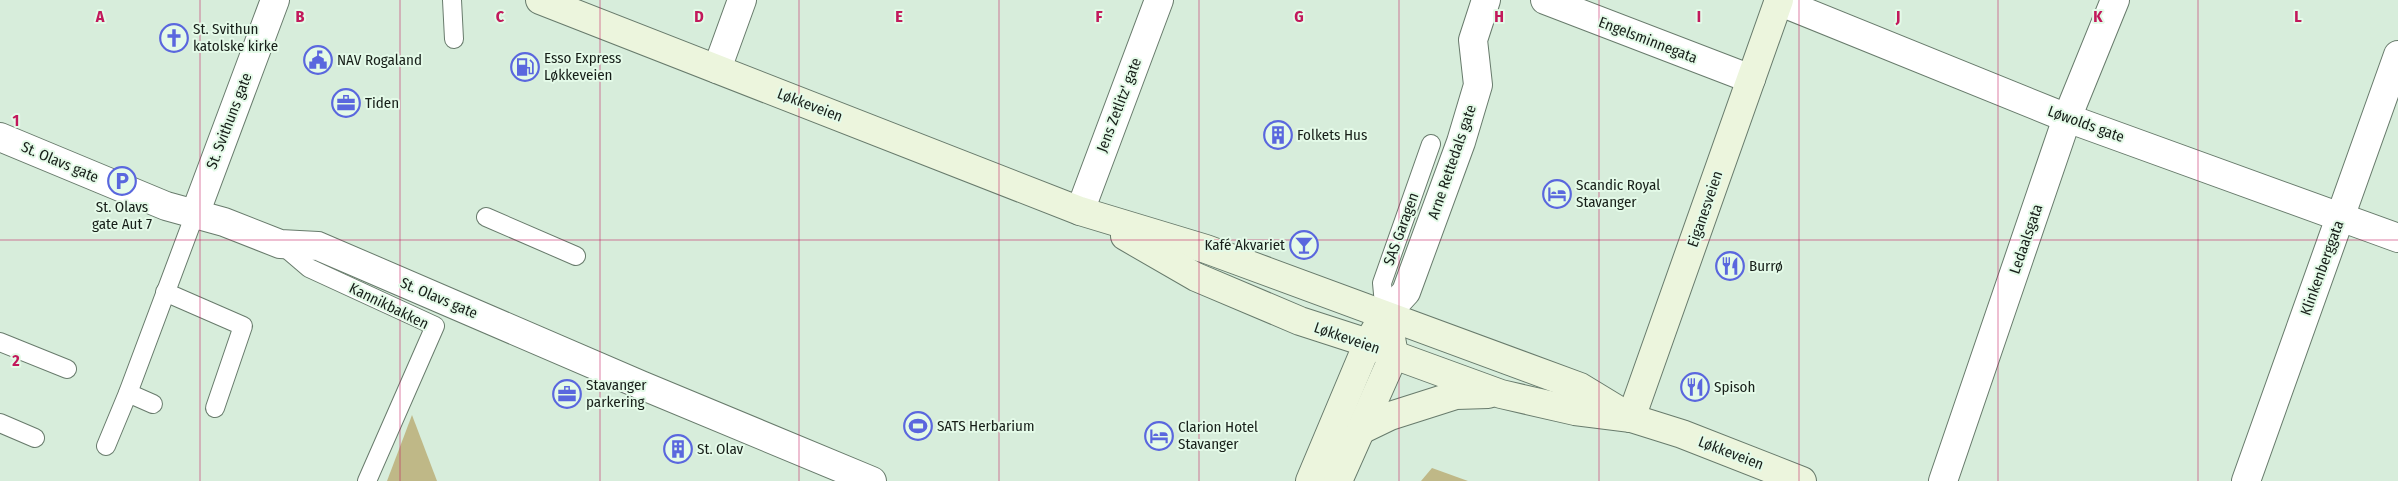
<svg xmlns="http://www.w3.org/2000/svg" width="2398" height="481" font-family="'Fira Sans Condensed',sans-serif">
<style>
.green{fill:#bfb887}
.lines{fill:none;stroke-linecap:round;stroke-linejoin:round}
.lane-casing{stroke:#687b6c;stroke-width:20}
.street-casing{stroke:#687b6c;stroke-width:30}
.secondary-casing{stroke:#687b6c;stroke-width:30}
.lane{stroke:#fff;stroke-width:18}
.street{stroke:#fff;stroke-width:28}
.secondary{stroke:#ecf5dd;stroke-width:28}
.grid{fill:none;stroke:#c2185b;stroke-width:1;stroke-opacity:0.55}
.labels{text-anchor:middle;stroke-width:4;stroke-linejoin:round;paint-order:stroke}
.poi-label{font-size:15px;fill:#171f19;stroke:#e4fae8;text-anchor:start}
.street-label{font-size:15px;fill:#171f19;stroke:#e4fae8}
.grid-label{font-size:16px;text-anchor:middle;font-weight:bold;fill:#c2185b;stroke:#e4fae8;stroke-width:4;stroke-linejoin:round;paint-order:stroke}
</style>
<rect width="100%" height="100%" fill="#d7eddb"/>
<g class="green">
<path d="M412 415 437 481H387Z"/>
<path d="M1432 468 1468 481H1421Z"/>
</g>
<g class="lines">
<defs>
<g id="lane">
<path d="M452 0 454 39"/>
<path d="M486 217 576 256"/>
<path d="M281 244 309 268 435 326 367 481"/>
<path d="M165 292 243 326 215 408"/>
<path d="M1385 315 1382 283 1431 144"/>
<path d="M0 342 67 369"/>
<path d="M128 393 153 404"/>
<path d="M0 423 35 438"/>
<path d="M106 446 128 393 195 214"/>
</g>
<g id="street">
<path d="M1545 0 1751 79"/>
<path d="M1778 1 2067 118 2398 238"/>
<path d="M717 69 742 0"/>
<path d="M0 137 166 206 224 222 280 244 318 246 641 385 872 481"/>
<path d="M1080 211 1159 0"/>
<path d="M195 214 275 0"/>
<path d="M1385 315 1406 292 1461 142 1478 85 1473 40 1486 0"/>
<path d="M1943 481 2067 118 2115 0"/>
<path d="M2246 481 2398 55"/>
</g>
<g id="secondary">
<path d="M540 0 1080 211 1206 249 1580 387 1631 418"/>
<path d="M1125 236 1196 277 1300 321 1368 343 1394 355 1501 394 1575 411 1631 418 1682 434 1802 481"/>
<path d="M1631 418 1779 0"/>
<path d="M1361 430 1390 416 1456 395 1488 394"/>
<path d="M1310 481 1368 343 1376 329"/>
<path d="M1338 481 1394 355 1391 338"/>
</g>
</defs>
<use href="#lane" class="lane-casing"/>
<use href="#street" class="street-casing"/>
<use href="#secondary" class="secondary-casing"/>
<use href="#lane" class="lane"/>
<use href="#street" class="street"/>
<use href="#secondary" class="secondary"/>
</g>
<path class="grid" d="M200 0V481M400 0V481M600 0V481M799 0V481M999 0V481M1199 0V481M1399 0V481M1599 0V481M1799 0V481M1998 0V481M2198 0V481M0 240H2398"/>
<defs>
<symbol id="church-ring" viewBox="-11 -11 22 22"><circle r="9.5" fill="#e4fae8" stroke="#5a67de" stroke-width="1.5"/><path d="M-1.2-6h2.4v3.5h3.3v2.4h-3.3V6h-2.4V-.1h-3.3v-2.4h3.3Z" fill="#5a67de"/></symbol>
<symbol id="civic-ring" viewBox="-11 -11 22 22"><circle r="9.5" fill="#e4fae8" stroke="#5a67de" stroke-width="1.5"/><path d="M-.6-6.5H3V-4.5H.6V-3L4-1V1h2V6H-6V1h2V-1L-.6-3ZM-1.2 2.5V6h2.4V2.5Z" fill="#5a67de"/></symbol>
<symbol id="fuel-ring" viewBox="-11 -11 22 22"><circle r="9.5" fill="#e4fae8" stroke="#5a67de" stroke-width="1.5"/><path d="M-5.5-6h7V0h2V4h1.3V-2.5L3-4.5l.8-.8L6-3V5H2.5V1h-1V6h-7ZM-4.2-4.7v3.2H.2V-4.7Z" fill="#5a67de"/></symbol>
<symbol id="office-ring" viewBox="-11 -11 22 22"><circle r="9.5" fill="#e4fae8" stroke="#5a67de" stroke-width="1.5"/><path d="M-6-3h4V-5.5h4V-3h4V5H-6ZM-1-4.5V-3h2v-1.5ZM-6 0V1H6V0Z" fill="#5a67de"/></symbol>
<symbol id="building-ring" viewBox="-11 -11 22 22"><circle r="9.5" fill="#e4fae8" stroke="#5a67de" stroke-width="1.5"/><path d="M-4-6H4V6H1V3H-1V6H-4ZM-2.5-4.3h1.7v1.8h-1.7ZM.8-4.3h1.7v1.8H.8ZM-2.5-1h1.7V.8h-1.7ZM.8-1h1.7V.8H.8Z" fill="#5a67de"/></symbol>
<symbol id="parking-ring" viewBox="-11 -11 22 22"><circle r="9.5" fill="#e4fae8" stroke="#5a67de" stroke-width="1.5"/><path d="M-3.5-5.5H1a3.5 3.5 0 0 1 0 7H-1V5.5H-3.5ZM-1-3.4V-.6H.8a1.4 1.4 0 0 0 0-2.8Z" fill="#5a67de"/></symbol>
<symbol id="hotel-ring" viewBox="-11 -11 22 22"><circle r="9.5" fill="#e4fae8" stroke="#5a67de" stroke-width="1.5"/><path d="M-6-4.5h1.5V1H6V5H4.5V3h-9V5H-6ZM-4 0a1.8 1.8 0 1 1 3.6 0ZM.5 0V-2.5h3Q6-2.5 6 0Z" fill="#5a67de"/></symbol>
<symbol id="bar-ring" viewBox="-11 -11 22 22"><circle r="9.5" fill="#e4fae8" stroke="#5a67de" stroke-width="1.5"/><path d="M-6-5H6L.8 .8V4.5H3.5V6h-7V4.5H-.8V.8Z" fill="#5a67de"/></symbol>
<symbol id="restaurant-ring" viewBox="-11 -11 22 22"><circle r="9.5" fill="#e4fae8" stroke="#5a67de" stroke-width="1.5"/><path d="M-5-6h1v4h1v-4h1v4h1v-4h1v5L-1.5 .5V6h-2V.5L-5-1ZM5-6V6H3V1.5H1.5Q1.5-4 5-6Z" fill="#5a67de"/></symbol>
<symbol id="stadium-ring" viewBox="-11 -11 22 22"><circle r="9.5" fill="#e4fae8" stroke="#5a67de" stroke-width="1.5"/><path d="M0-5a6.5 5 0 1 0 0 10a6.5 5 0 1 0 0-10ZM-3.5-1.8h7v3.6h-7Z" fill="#5a67de"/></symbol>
</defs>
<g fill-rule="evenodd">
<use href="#church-ring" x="158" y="22" width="32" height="32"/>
<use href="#civic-ring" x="302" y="44" width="32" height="32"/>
<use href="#fuel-ring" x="509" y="51" width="32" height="32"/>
<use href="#office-ring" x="330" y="87" width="32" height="32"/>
<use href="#building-ring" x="1262" y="119" width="32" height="32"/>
<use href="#parking-ring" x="106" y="165" width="32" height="32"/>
<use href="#hotel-ring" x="1541" y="178" width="32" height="32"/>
<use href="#bar-ring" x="1288" y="229" width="32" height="32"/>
<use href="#restaurant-ring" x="1714" y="250" width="32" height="32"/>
<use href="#restaurant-ring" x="1679" y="371" width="32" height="32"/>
<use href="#office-ring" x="551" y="378" width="32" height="32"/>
<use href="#stadium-ring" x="902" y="410" width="32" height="32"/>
<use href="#hotel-ring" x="1143" y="420" width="32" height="32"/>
<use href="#building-ring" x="662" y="433" width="32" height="32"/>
</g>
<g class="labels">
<g class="poi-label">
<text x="193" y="34">St. Svithun<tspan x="193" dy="17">katolske kirke</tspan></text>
<text x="544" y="63">Esso Express<tspan x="544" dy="17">Løkkeveien</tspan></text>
<text x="337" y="65">NAV Rogaland</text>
<text x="365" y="108">Tiden</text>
<text x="1297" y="140">Folkets Hus</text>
<text x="1576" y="190">Scandic Royal<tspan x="1576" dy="17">Stavanger</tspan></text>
<text x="122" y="212" text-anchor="middle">St. Olavs<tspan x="122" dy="17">gate Aut 7</tspan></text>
<text x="1285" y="250" text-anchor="end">Kafé Akvariet</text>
<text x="1749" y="271">Burrø</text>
<text x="586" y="390">Stavanger<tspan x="586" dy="17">parkering</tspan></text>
<text x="1714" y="392">Spisoh</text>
<text x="937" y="431">SATS Herbarium</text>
<text x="1178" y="432">Clarion Hotel<tspan x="1178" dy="17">Stavanger</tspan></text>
<text x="697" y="454">St. Olav</text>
</g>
<g class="street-label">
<text transform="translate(1648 40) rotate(21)" y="5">Engelsminnegata</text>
<text transform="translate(810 105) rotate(21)" y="5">Løkkeveien</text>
<text transform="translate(1119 105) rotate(-69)" y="5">Jens Zetlitz' gate</text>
<text transform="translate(229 121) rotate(-69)" y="5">St. Svithuns gate</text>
<text transform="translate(2086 124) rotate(20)" y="5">Løwolds gate</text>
<text transform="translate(60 162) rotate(23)" y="5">St. Olavs gate</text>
<text transform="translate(1452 162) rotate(-71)" y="5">Arne Rettedals gate</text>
<text transform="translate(1705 209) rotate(-71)" y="5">Eiganesveien</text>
<text transform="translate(1401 229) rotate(-70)" y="5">SAS Garagen</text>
<text transform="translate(2026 239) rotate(-71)" y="5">Ledaalsgata</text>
<text transform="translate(2322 268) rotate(-70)" y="5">Klinkenberggata</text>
<text transform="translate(439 298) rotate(23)" y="5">St. Olavs gate</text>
<text transform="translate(389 306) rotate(26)" y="5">Kannikbakken</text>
<text transform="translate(1347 338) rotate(19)" y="5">Løkkeveien</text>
<text transform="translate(1731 453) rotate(21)" y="5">Løkkeveien</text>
</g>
</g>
<g class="grid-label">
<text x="100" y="22">A</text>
<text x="300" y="22">B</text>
<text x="500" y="22">C</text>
<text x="699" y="22">D</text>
<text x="899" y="22">E</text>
<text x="1099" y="22">F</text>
<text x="1299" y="22">G</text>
<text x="1499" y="22">H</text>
<text x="1699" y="22">I</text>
<text x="1898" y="22">J</text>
<text x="2098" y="22">K</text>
<text x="2298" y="22">L</text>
<text x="16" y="126">1</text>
<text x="16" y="366">2</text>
</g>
</svg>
